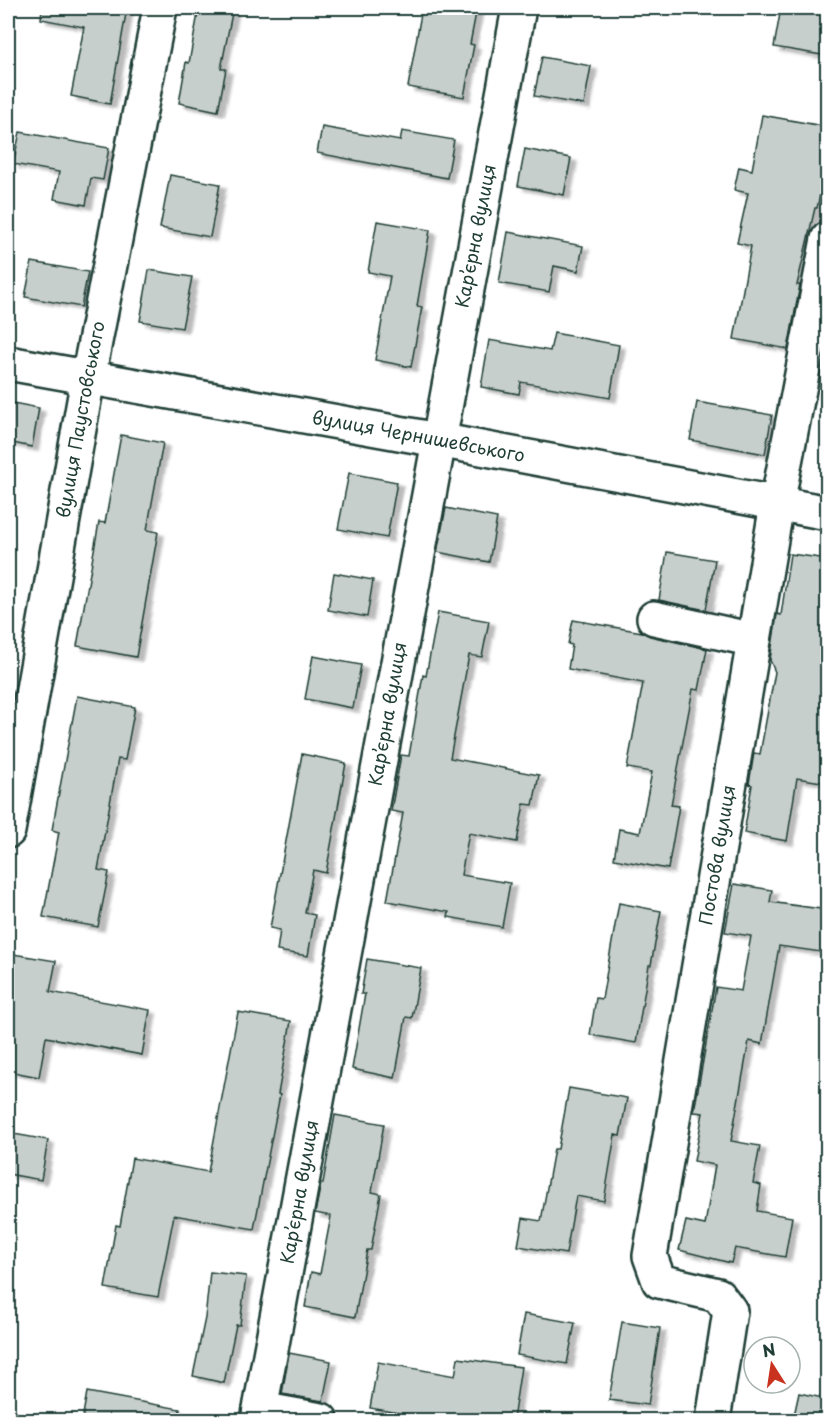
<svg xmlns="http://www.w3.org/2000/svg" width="835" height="1428" font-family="'Playpen Sans',sans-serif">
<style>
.building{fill:#c7cfcc;stroke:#1f3d34;stroke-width:1.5;filter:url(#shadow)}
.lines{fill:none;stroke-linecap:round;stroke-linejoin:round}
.minor-casing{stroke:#1f3d34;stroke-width:38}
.minor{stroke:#fff;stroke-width:33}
.labels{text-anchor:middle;stroke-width:4.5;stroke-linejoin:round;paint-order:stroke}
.street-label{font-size:18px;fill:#1f3d34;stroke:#fff}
</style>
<defs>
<filter id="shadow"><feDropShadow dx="6" dy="4" stdDeviation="1.5" flood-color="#0004"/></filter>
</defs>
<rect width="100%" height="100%" fill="#fff"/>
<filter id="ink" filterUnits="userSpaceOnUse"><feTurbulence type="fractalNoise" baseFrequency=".0167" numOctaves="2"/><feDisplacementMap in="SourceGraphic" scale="12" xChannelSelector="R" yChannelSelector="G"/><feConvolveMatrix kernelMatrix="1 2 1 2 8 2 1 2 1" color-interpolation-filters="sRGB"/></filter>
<g filter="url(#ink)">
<g class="building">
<path d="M42 8H127L110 104 71 96 84 27 41 19Z"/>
<path d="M199 8H233L221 69H226L218 111 179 103 186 62 189 63Z"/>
<path d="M422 8H477L470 44 474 45 464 97 408 87Z"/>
<path d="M781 8 828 14V56L774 47Z"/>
<path d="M542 57 591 66 584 105 534 96Z"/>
<path d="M762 115 828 127V178L824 177 817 208H815L797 285H800L788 349 734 339 751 246 737 243 748 193 734 190 739 167 752 170Z"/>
<path d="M322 127 400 141 402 131 454 140 447 178 317 153Z"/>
<path d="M20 132 109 148 103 180 91 178 86 205 54 199 59 172 13 164Z"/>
<path d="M525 149 571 158 564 195 518 186Z"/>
<path d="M170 175 220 184 210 237 160 228Z"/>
<path d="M377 221 430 230 417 306 422 307 411 367 375 360 390 276 368 272Z"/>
<path d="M508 232 583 246 578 271 554 266 549 292 499 283Z"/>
<path d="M32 262 88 272 81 307 25 297Z"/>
<path d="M149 270 192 277 182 328 140 321Z"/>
<path d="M554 333 619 345 610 398 521 382 519 394 481 387 489 340 550 351Z"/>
<path d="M8 402 39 408 32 447 8 442Z"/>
<path d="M697 402 772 415 765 454 690 440Z"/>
<path d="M121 435 163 443 147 530 158 532 136 657 77 646 99 522 105 523Z"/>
<path d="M349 473 397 482 387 538 338 529Z"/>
<path d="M446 508 497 518 489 562 437 552Z"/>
<path d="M667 552 715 560 706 610 659 600Z"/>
<path d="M790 554 828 559V598L824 623H826L823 644 828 645V783L797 778 787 841 744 833 752 785 749 784 754 753 760 754 775 672 770 660 777 614 781 615Z"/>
<path d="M334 573 373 580 367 617 328 610Z"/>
<path d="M438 612 489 621 482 657 469 655 450 758 539 775 533 805 524 804 517 842 469 833 461 875 510 883 502 927 448 917 449 912 387 901 403 813 391 811 401 755 409 756 423 675 426 676Z"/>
<path d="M573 620 642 632 650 636 707 649 699 690 693 689 671 805 679 806 668 869 614 859 619 829 640 833 652 772 627 768 643 683 568 669 572 645 568 644Z"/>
<path d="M313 656 361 665 353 708 305 699Z"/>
<path d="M77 696 135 707 125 760 118 759 98 870 109 872 98 927 43 917 59 832 52 830Z"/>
<path d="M302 754 346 763 326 873 313 870 305 913 315 915 308 956 277 951 280 930 270 928Z"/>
<path d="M734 884 772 890 770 902 828 910V953L779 946 762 1044 749 1041 731 1141 760 1146 753 1183 761 1185 757 1211 792 1217 785 1257 735 1248 731 1263 679 1250 686 1221 705 1225 715 1165 694 1161 703 1113 694 1112 716 987 741 991 751 936 725 932Z"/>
<path d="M619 903 661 911 651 965H649L636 1043 590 1035 596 998 602 999Z"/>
<path d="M13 954 56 961 50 992 150 1010 142 1055 46 1037 39 1077 8 1071V984Z"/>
<path d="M367 959 421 968 412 1018 406 1017 395 1078 352 1069 365 994H361Z"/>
<path d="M238 1012 291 1021 278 1094 280 1095 254 1229 174 1215 158 1297 105 1288 116 1225 120 1226 132 1158 208 1172Z"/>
<path d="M569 1088 627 1098 620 1136 615 1135 604 1201 576 1196 566 1254 518 1246 523 1218 541 1221 554 1149H558Z"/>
<path d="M335 1115 384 1124 372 1192 381 1194 371 1250H367L355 1317 305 1307 311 1272 320 1274 331 1216 315 1213 321 1183H323Z"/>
<path d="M8 1133 48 1140 41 1180 8 1174Z"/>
<path d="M210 1272 246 1276 240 1325H236L224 1383 193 1376 205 1318Z"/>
<path d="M524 1314 575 1323 567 1364 517 1355Z"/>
<path d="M622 1322 660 1328 648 1405 609 1400Z"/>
<path d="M289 1353 331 1361 323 1401 282 1394Z"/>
<path d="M458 1358 521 1367 513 1420H439L370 1408 378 1362 455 1376Z"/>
<path d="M87 1392 180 1409 179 1420H82Z"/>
<path d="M799 1393 828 1399V1420H793Z"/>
</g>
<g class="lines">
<defs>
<g id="minor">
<path id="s1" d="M8 363 438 440 828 513"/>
<path d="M654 618 754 640"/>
<path id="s2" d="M8 831 88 378 160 8"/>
<path d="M260 1409 321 1420"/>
<path d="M258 1420 519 8"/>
<path id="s3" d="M713 1420 730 1311 718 1295 659 1281 650 1256 777 504 828 239"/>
</g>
</defs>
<use href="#minor" class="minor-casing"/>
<use href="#minor" class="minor"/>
</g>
</g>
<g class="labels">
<g class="street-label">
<text transform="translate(476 236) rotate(-79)" y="6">Карʼєрна вулиця</text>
<text dy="6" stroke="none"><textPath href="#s2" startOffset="418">вулиця Паустовського</textPath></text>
<text dy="6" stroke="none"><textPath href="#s1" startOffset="417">вулиця Чернишевського</textPath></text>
<text transform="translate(388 714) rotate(-80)" y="6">Карʼєрна вулиця</text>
<text dy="6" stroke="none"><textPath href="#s3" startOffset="624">Постова вулиця</textPath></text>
<text transform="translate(300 1192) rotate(-80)" y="6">Карʼєрна вулиця</text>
</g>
</g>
<rect width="835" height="1428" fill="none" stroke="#fff" stroke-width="30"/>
<rect x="15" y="15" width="805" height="1398" fill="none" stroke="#1f3d34" stroke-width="2" filter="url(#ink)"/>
<g transform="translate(772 1365) rotate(348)"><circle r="28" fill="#ffffff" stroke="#a5b1ae" stroke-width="1.5"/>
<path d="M0-4.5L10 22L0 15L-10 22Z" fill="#c8321e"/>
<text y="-9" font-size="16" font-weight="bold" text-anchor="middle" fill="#1f3d34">N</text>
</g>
</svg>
